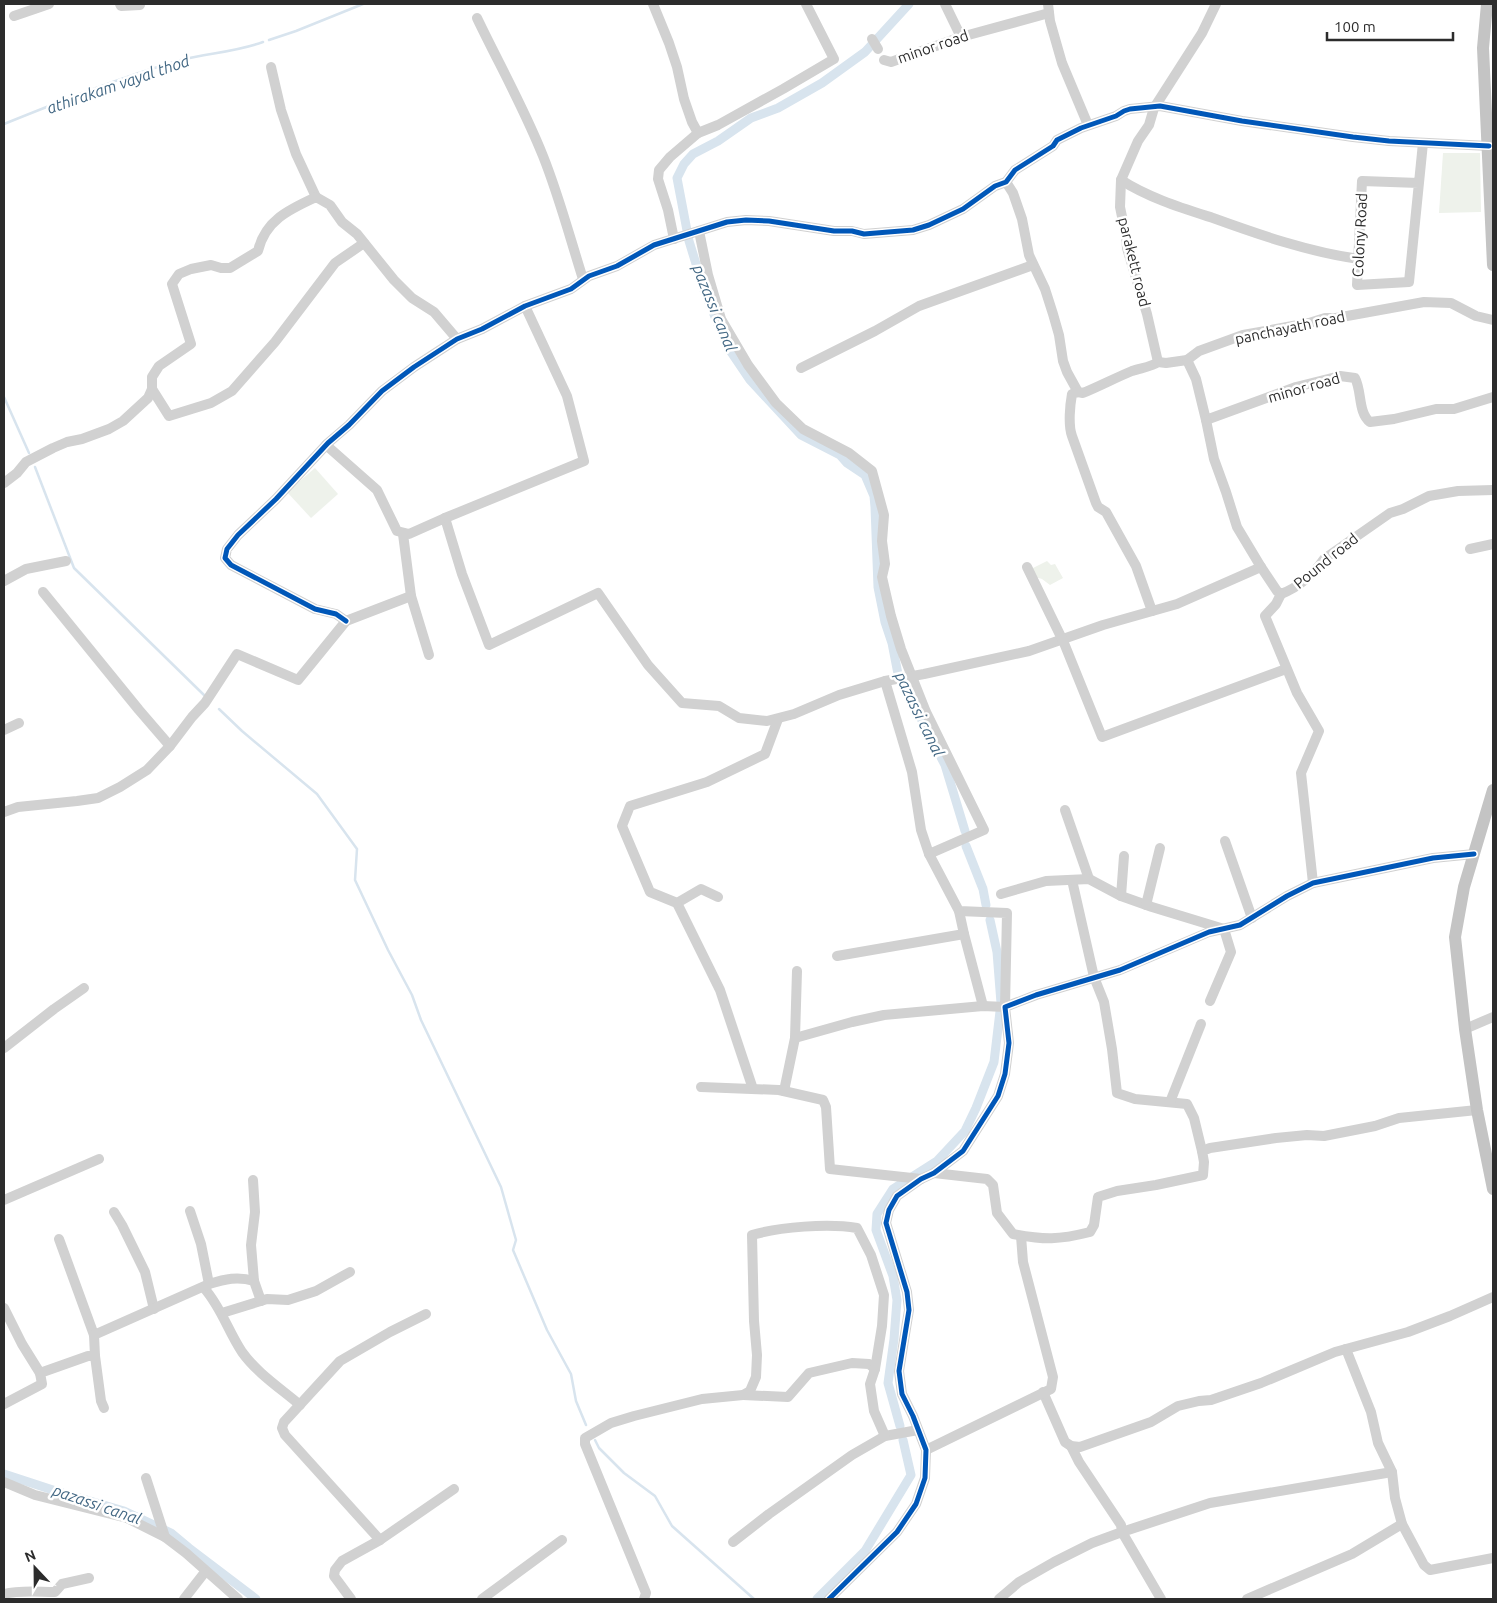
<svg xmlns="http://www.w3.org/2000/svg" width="1497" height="1603" font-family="Ubuntu,sans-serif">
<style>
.green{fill:#eef2eb}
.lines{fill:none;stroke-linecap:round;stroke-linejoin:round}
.stream{stroke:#d8e4ee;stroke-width:2.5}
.canal{stroke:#d8e4ee;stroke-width:9}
.minor{stroke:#d1d1d1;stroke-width:10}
.major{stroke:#c4c4c4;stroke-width:12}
.cycleway-casing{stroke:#fff;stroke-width:8}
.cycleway{stroke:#0057b8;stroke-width:5}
.labels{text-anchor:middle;stroke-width:5;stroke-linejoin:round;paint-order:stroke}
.street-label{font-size:15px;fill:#2c2c2c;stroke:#fff}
.water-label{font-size:16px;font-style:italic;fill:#436884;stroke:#fff}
</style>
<rect width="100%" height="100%" fill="#fff"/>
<g class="green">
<path d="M1443 153H1480L1481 212 1439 213Z"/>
<path d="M315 468 338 494 311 518 287 492Z"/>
<path d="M1047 561 1051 565 1055 564 1063 578 1050 585 1042 579 1032 576 1031 569Z"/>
</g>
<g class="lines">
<g class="stream">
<path d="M269 40 296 31 363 4"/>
<path d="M4 124C61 101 121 77 181 60 208 53 236 52 263 42"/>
<path d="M4 397 29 453"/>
<path d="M35 467 74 568 205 696"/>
<path d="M219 709 242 731 317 794 357 849 355 880 388 950 412 995 421 1020 501 1187 516 1240 513 1250 547 1330 571 1374 576 1401 586 1425"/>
<path d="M595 1440 599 1448 624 1473 655 1496 672 1526 754 1599"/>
</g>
<g class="canal">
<path d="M909 4 865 52 822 83 778 108 751 118 718 141 693 154 684 164 677 178 689 241 704 290 727 346 750 380 801 435 840 455 847 463 865 475 874 496 875 507 878 587 885 622 892 643 898 674 945 765 965 831"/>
<path d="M966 846 983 889 986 905"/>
<path d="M900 1426 888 1383 894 1339 897 1300 893 1276 876 1230 877 1214 893 1189 937 1161 965 1131 976 1108 994 1062 1001 1003 997 952 990 920"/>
<path d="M4 1474 59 1492 124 1511 171 1533 189 1548 256 1599"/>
<path d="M817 1599 865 1551 911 1475 903 1440"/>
</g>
<g class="minor">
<path d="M120 4 121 6 140 5"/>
<path d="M653 4 669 43 677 67 684 99 692 122 698 133"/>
<path d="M945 4 961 37"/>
<path d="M1048 4 1050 21 1062 63 1088 125"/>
<path d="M14 16 49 4"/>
<path d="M477 18C499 64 524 108 543 156 559 196 570 238 583 279"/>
<path d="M872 39 878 49"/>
<path d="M884 60 891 62 961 37 1049 13"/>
<path d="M271 67 281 110 296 154 316 197"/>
<path d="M1121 180C1149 198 1182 208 1213 218 1260 235 1309 252 1359 259"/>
<path d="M1006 182 1013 193 1022 219 1029 255 1045 289 1053 314 1059 335 1063 361 1067 372 1078 392 1083 393C1100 386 1115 378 1132 371 1140 368 1152 367 1158 362L1166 363 1187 360 1199 351 1243 335 1309 323 1325 318H1336L1424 302 1451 303 1476 316 1493 320"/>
<path d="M1419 183 1362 181 1357 285 1409 282 1423 143"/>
<path d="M699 231 708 275 721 319 748 365 776 403 803 429 849 453 872 471 884 515 882 541 885 564 882 577 891 616 901 649 926 712 984 830 929 854 959 911 1007 913 1005 1007 983 1006 884 1015 852 1022 795 1038"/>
<path d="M674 239 668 210 658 179 659 170 670 157 698 133 718 125 783 89 834 59 806 4"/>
<path d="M1187 360 1196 379 1206 420 1296 387 1340 376 1355 378C1362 391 1358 413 1370 422L1394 419 1436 409H1454L1493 397"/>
<path d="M1158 362 1147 314 1127 248 1126 236 1120 207 1121 180 1138 141 1149 125 1154 108 1202 33 1216 4"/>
<path d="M801 368 875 331 919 306 1033 265"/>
<path d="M152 389 169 416 211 403 232 391 275 342 335 263 364 243"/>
<path d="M1078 392 1072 394C1070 405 1068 425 1072 436L1096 503 1098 507 1106 512 1136 566 1152 611"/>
<path d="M1206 420 1214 459 1226 492 1237 527 1261 567 1277 591 1281 594C1299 587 1313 575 1324 559L1390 513 1403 509 1429 496 1458 491 1493 490"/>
<path d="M326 445 377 490 397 531 409 534 445 518 462 574 489 645 598 593 648 665 682 703 719 706 739 718 767 721 794 714 839 695 885 681 924 674 1029 651 1103 625 1177 604 1261 567"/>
<path d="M4 483 17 473 26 462 53 448 67 442 82 439 109 429 123 421 148 398 152 389V377L159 366 191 344 172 284 179 274 191 269 211 265 221 268H230L258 251C265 220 290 209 316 197L330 205 342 222 357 234 394 280 412 298 434 312 457 339"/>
<path d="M445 518 584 461 567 396 525 306"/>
<path d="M403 534 411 596"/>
<path d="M1470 549 1493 544"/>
<path d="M1027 567 1064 643 1102 737 1286 669"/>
<path d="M4 581 26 569 66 561"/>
<path d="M43 592 139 710 170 746"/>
<path d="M1281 594 1276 604 1265 616 1297 693 1319 731 1301 773 1313 883"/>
<path d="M346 621 336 614 315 609 231 565 225 558 227 549 238 535 276 499 328 443 349 425 382 391 414 367 457 339 482 329 525 306 571 289 589 276 617 266 654 245 727 222 746 220 769 221 834 231H852L864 234 913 230 929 225 963 209 995 186 1006 182 1015 170 1053 146 1057 140 1081 128 1116 116 1124 111 1130 109 1160 106 1242 121 1353 137 1389 141 1489 146"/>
<path d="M346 621 411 596 429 655"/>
<path d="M885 681 912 772 921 830 929 854"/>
<path d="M4 730 19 723"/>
<path d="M1065 810 1089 879"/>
<path d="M4 812 18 807 77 801 98 798 120 787 147 770 170 746 192 717 205 703 237 654 298 680 346 621"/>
<path d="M1225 841 1252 918"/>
<path d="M1072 880 1094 977 1104 1002 1112 1049 1117 1093 1135 1099 1187 1104 1194 1118 1202 1151"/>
<path d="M1001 894 1046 881 1089 879 1121 896 1152 907 1224 929 1231 952 1210 1001"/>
<path d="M1121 896 1124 856"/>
<path d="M718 897 701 889 677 903 720 990 753 1089"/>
<path d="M677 903 650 892 622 826 630 806 707 782 765 754 778 719"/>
<path d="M1146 905 1160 848"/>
<path d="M964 934 983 1006"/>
<path d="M837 956 964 934 959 911"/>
<path d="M1465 1029 1493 1017"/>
<path d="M4 1048 54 1009 84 988"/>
<path d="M701 1087 779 1090 823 1100 826 1107 830 1169 921 1179"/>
<path d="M784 1091 795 1038 797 971"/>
<path d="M1170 1102 1201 1024"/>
<path d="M934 1173 987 1179 993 1185 997 1213 1013 1234C1045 1240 1058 1240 1090 1232L1094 1225 1098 1197 1117 1191 1156 1185 1203 1175 1204 1162 1202 1151 1210 1148 1276 1138 1307 1135 1324 1136 1375 1126 1399 1118 1477 1110"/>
<path d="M253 1180 255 1212 251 1245 254 1281"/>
<path d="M4 1200 99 1159"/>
<path d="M190 1211 201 1244 209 1284"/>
<path d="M114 1212 122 1225 145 1272 154 1309"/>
<path d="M59 1239 94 1335"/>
<path d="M204 1288C221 1307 228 1331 242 1352 257 1373 280 1388 300 1405"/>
<path d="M4 1308 22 1344 40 1373"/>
<path d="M222 1313 267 1299 288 1300 316 1291 350 1272"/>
<path d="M1346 1349 1371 1412 1378 1443 1392 1472 1395 1498 1402 1524 1424 1565 1430 1570 1493 1558"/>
<path d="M95 1356 101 1401 104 1408"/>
<path d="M1043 1392 1065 1442 1071 1446 1080 1447 1151 1422 1178 1406 1199 1401 1211 1400 1261 1383 1335 1352 1408 1332 1450 1316 1493 1297"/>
<path d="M743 1395 788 1397 809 1373 852 1363 869 1364 875 1369"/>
<path d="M4 1404 42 1384 40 1373 88 1356H95L94 1335 209 1284C225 1279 238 1276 254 1281L261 1301"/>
<path d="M926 1450 1051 1389 1053 1377 1023 1262 1021 1236"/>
<path d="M146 1478 165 1537"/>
<path d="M4 1482 35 1495 127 1518 165 1537 186 1553 238 1599"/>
<path d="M380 1540 285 1435 282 1428 284 1422 340 1361 390 1332 426 1314"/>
<path d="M733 1542 769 1514 852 1455 885 1436 918 1430"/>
<path d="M4 1594C20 1590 38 1592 55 1592L62 1584 89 1578"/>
<path d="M184 1599 205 1572"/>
<path d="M351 1599 334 1576 335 1570 342 1561 380 1540 454 1489"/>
<path d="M482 1599 562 1540"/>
<path d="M644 1599 646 1593 585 1444V1438L611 1423 634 1416 702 1399 743 1395 750 1391 756 1377 757 1355 754 1321 752 1235C780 1227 828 1223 857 1228L871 1255 884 1295 882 1326 875 1369 870 1384 874 1411 885 1436"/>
<path d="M829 1599 897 1532 916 1504 925 1478 926 1450 913 1416 902 1394 899 1371 909 1310 907 1292 886 1223 889 1210 897 1196 921 1179 934 1173 963 1151 998 1096 1005 1074 1009 1043 1005 1007 1036 995 1120 970 1209 932 1240 925 1287 896 1313 883 1433 858 1474 854"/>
<path d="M999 1599 1019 1582 1054 1562 1092 1543 1122 1532 1121 1525 1079 1462 1071 1446"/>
<path d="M1161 1599 1122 1532 1210 1503 1392 1472"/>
<path d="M1247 1599 1352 1554 1402 1524"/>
</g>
<g class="major">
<path d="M1487 4 1483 48 1493 265"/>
<path d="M1493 790 1464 887 1455 937 1465 1029 1477 1110 1493 1189"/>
</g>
<defs>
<g id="cycleway">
<path d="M346 621 336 614 315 609 231 565 225 558 227 549 238 535 276 499 328 443 349 425 382 391 414 367 457 339 482 329 525 306 571 289 589 276 617 266 654 245 727 222 746 220 769 221 834 231H852L864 234 913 230 929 225 963 209 995 186 1006 182 1015 170 1053 146 1057 140 1081 128 1116 116 1124 111 1130 109 1160 106 1242 121 1353 137 1389 141 1489 146"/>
<path d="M829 1599 897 1532 916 1504 925 1478 926 1450 913 1416 902 1394 899 1371 909 1310 907 1292 886 1223 889 1210 897 1196 921 1179 934 1173 963 1151 998 1096 1005 1074 1009 1043 1005 1007 1036 995 1120 970 1209 932 1240 925 1287 896 1313 883 1433 858 1474 854"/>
</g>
</defs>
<use href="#cycleway" class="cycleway-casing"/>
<use href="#cycleway" class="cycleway"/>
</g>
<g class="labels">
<g class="street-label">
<text transform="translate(933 47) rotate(-19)" y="5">minor road</text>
<text transform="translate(1360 235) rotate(-87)" y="5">Colony Road</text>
<text transform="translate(1134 262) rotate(76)" y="5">parakett road</text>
<text transform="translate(1290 328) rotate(-12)" y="5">panchayath road</text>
<text transform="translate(1304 388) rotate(-16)" y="5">minor road</text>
<text transform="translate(1326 561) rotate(-39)" y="5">Pound road</text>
</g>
<g class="water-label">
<text transform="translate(118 84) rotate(-19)" y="6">athirakam vayal thod</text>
<text transform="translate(715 308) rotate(68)" y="6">pazassi canal</text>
<text transform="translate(920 714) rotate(64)" y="6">pazassi canal</text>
<text transform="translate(97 1504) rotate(19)" y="6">pazassi canal</text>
</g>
</g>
<rect width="1497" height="1603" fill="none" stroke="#2c2c2c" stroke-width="10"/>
<g transform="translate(35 1568) rotate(338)" stroke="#ffffff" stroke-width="4" paint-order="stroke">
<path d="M0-4L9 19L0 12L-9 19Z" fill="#2c2c2c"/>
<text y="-8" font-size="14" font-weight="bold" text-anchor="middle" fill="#2c2c2c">N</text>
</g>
<path d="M1327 32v8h126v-8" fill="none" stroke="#2c2c2c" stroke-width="2.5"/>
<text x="1334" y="32" font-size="15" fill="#2c2c2c" stroke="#ffffff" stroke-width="4" paint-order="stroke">100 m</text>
</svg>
